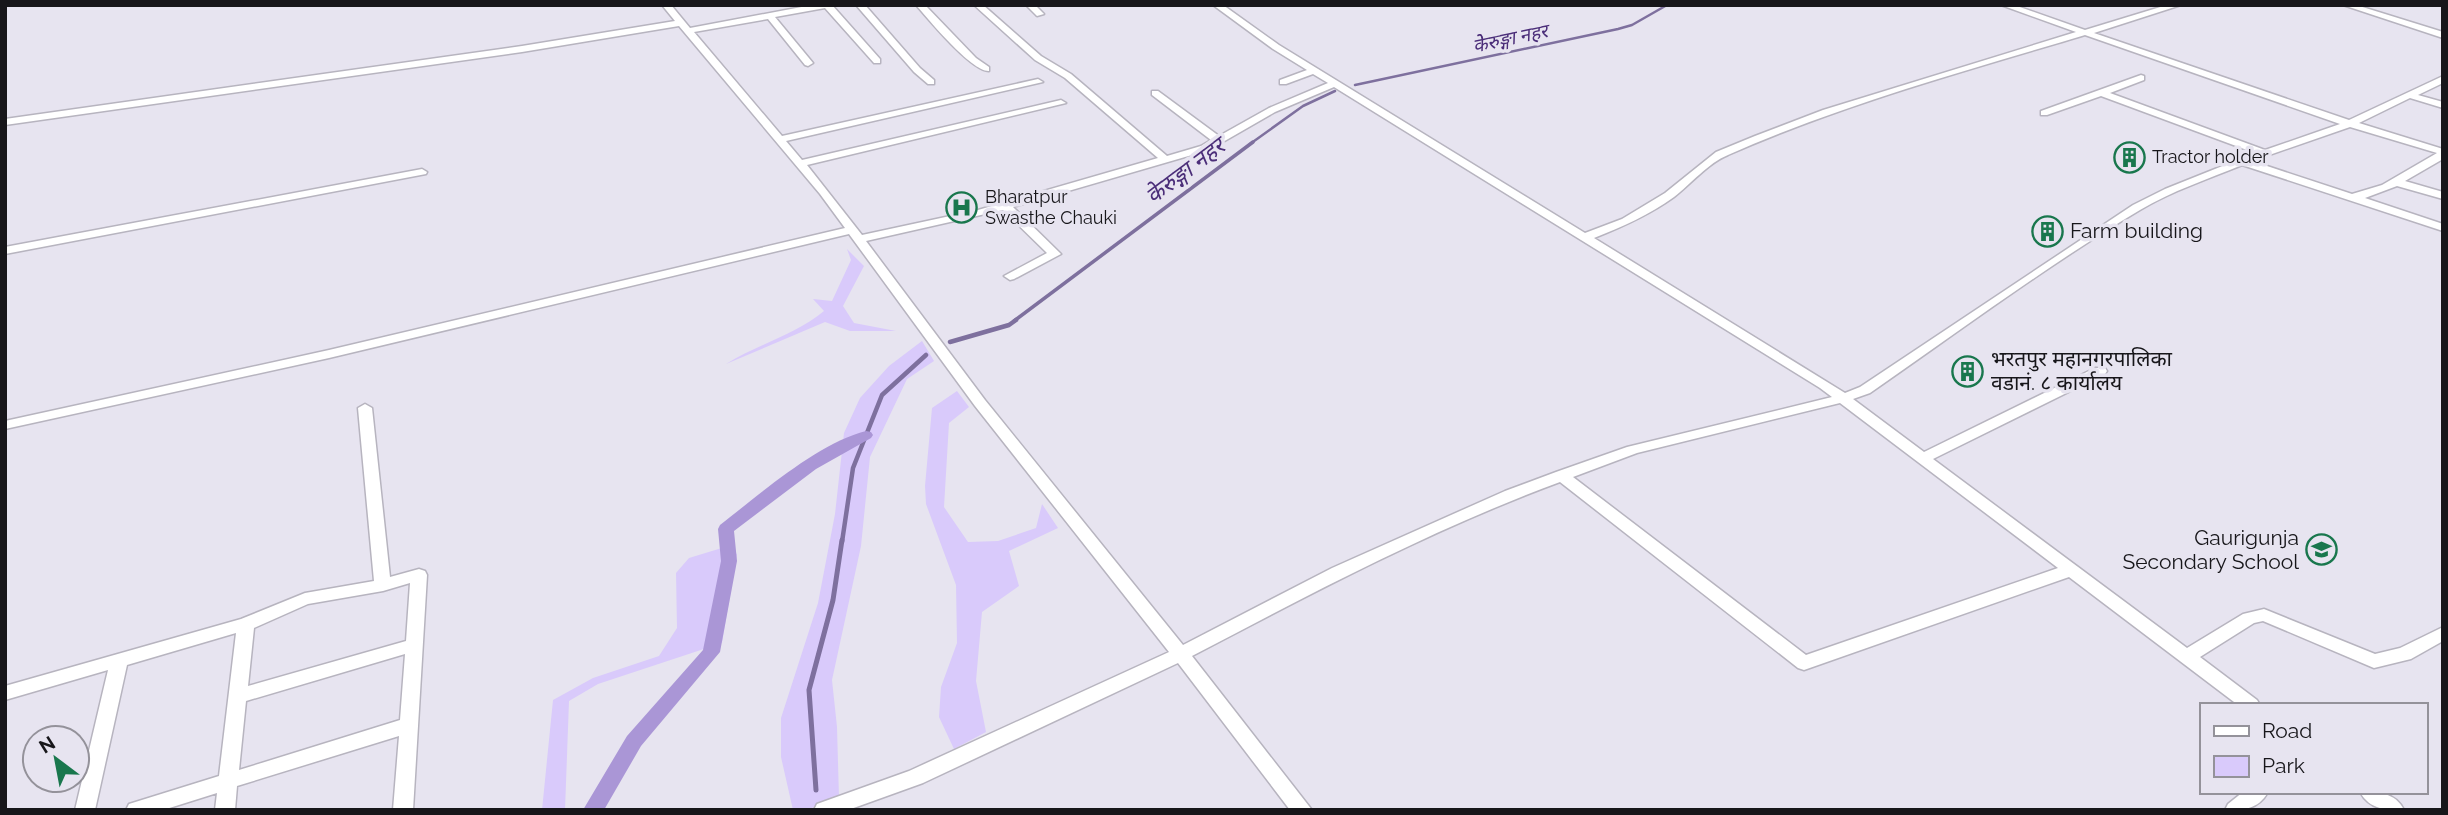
<svg xmlns="http://www.w3.org/2000/svg" width="2448" height="815" font-family="Raleway,'Noto Sans Devanagari',sans-serif">
<style>
.green{fill:#d9cafb}
.lines{fill:none;stroke-linecap:round;stroke-linejoin:round}
.stream-far3{stroke:#7e709e;stroke-width:2.5}
.stream-far2{stroke:#7e709e;stroke-width:3.5}
.stream-far1{stroke:#7e709e;stroke-width:4.5}
.stream{stroke:#7e709e;stroke-width:5}
.canal{fill:#aa96d6;fill-rule:evenodd}
.minor-casing{stroke:#b7b4bf;stroke-width:3}
.minor{fill:#fff;fill-rule:evenodd}
.labels{text-anchor:middle;stroke-width:7;stroke-linejoin:round;paint-order:stroke}
.far-poi-label{font-size:18px;fill:#17161a;stroke:#e7e4f0;text-anchor:start}
.far-water-label{font-size:19px;font-style:italic;fill:#4b2e79;stroke:#e7e4f0}
.poi-label{font-size:21px;fill:#17161a;stroke:#e7e4f0;text-anchor:start}
.water-label{font-size:23px;font-style:italic;fill:#4b2e79;stroke:#e7e4f0}
</style>
<rect width="100%" height="100%" fill="#e7e4f0"/>
<g class="green">
<path d="M847 249 864 266 843 306 854 323 896 331H850L825 322 726 364C758 344 795 335 824 311L813 299 832 301 851 260Z"/>
<path d="M922 341 934 361 907 379 870 457 861 546 832 680 837 727 839 798 806 810H793L781 757V718L818 603 835 514 844 433 860 398 889 366Z"/>
<path d="M957 391 969 407 949 423 944 507 968 542 998 541 1036 528 1042 504 1058 528 1009 551 1019 586 982 612 976 681 986 732 954 749 939 717 941 687 957 643 956 585 926 504 925 486 932 408Z"/>
<path d="M725 547 737 554 722 643 598 684 569 701 565 810H542L553 700 593 678 659 656 677 628 676 573 689 558Z"/>
</g>
<g class="lines">
<g class="stream-far3">
<path d="M1355 85 1618 29 1632 25 1667 5"/>
<path d="M1250 144 1303 106 1335 91"/>
</g>
<path class="stream-far2" d="M1014 321 1253 142"/>
<g class="stream-far1">
<path d="M950 342 1009 325 1016 320"/>
<path d="M842 542 853 468 882 395 926 355"/>
</g>
<path class="stream" d="M816 790 809 690 833 600 842 540"/>
<path class="canal" d="M866 431 871 432 873 435 871 438 816 469 734 531 737 561 720 652 641 746 604 810H583L627 736 703 650 721 561 718 529 720 525C760 494 818 443 866 431Z"/>
<defs>
<g id="minor">
<path d="M662 5H671L690 28 812 5H832L880 59V63H874L825 8 775 17 813 63 808 66 805 65 768 19 694 32 782 136 1038 79 1043 82 786 141 802 160 1061 100 1066 103 807 165 862 235 978 210 1158 158 1065 78 1035 60 974 5H983L1041 56 1071 74 1167 156 1201 146 1211 140 1152 95V91H1158L1219 136 1269 108 1328 83 1313 74 1286 84H1280V80L1307 70 1273 49 1213 5H1223L1279 45 1585 233 1622 219 1665 193 1716 152 1755 136 1823 110 2076 32 2001 5H2014L2085 30 2167 5H2181L2094 33 2349 120 2443 76V83L2418 95 2443 102V108L2410 98 2359 123 2443 149V159L2405 181 2443 192V199L2397 186 2365 198 2443 224V231L2242 165C2208 179 2172 191 2140 210 2048 265 1958 332 1870 393L1853 399 1924 452 2095 368H2105L2107 371 2105 374 1933 459 2187 648 2243 614 2264 609 2375 654 2400 648 2443 627V641L2411 659 2374 668 2263 621 2254 623 2200 657 2257 700 2260 705H2238L2069 577 1804 670 1798 668 1560 482C1433 529 1312 593 1192 656L1312 810H1290L1178 663 923 783 848 810H814L817 804 909 771 1169 652 975 406 849 234 329 358 5 429V421L329 350 845 228 820 194 679 26 522 52 5 125V119L522 46 675 21ZM2085 35 2340 124 2265 150 2110 93 2144 80V76L2141 75 2041 111V115H2047L2101 96 2255 153 2165 189 2133 205 1860 387 1845 393 1594 238C1622 227 1649 215 1674 197 1691 184 1708 163 1728 155 1843 104 1965 71 2085 35ZM1334 87 1820 388 1832 397 1627 447 1556 472 1505 491 1332 568 1183 645 985 400 866 241 1003 210 1047 253 1004 276 1010 280 1014 279 1061 254 1013 207 1209 150 1275 112ZM2350 127 2437 153 2382 185 2352 194 2252 161ZM1840 403 2058 568 1806 655 1573 477 1637 453Z"/>
<path d="M856 5H865L920 68 934 80V84H928L914 72Z"/>
<path d="M916 5H925L976 58 989 67V71C972 72 929 20 916 5Z"/>
<path d="M1026 5H1035L1044 14 1037 16Z"/>
<path d="M2343 5H2356L2443 32V38Z"/>
<path d="M422 169 427 172 426 174 5 254V247Z"/>
<path d="M365 404 372 408 390 577 419 569 425 571 427 575 413 810H393L399 736 237 786 235 810H215L217 793 163 810H126L129 804 219 776 236 633 127 665 95 810H75L108 670 5 700V686L241 619 305 593 374 581 358 408ZM410 583 406 641 248 686 254 628 308 604 383 591ZM405 654 400 720 239 770 246 701Z"/>
<path d="M2243 792H2268C2258 810 2243 810 2225 810L2228 804Z"/>
<path d="M2360 792C2378 792 2395 792 2404 810 2386 810 2370 810 2360 792Z"/>
</g>
</defs>
<use href="#minor" class="minor-casing"/>
<use href="#minor" class="minor"/>
</g>
<defs>
<symbol id="building-ring" viewBox="-11 -11 22 22"><circle r="9.5" fill="#e7e4f0" stroke="#19774d" stroke-width="1.5"/><path d="M-4-6H4V6H1V3H-1V6H-4ZM-2.5-4.3h1.7v1.8h-1.7ZM.8-4.3h1.7v1.8H.8ZM-2.5-1h1.7V.8h-1.7ZM.8-1h1.7V.8H.8Z" fill="#19774d"/></symbol>
<symbol id="hospital-ring" viewBox="-11 -11 22 22"><circle r="9.5" fill="#e7e4f0" stroke="#19774d" stroke-width="1.5"/><path d="M-5-5h3v3.5h4V-5h3V5h-3V1.5h-4V5h-3Z" fill="#19774d"/></symbol>
<symbol id="school-ring" viewBox="-11 -11 22 22"><circle r="9.5" fill="#e7e4f0" stroke="#19774d" stroke-width="1.5"/><path d="M0-5L7-2L0 1L-7-2ZM-4 1L0 2.5L4 1V4Q0 6-4 4Z" fill="#19774d"/></symbol>
</defs>
<g fill-rule="evenodd">
<use href="#building-ring" x="2112" y="140" width="35" height="35"/>
<use href="#hospital-ring" x="944" y="190" width="35" height="35"/>
<use href="#building-ring" x="2030" y="214" width="35" height="35"/>
<use href="#building-ring" x="1950" y="354" width="35" height="35"/>
<use href="#school-ring" x="2304" y="532" width="35" height="35"/>
</g>
<g class="labels">
<g class="far-poi-label">
<text x="2152" y="163">Tractor holder</text>
<text x="985" y="203">Bharatpur<tspan x="985" dy="21">Swasthe Chauki</tspan></text>
</g>
<g class="far-water-label">
<text transform="translate(1510 38) rotate(-12)" y="7">केेरुङ्गा नहर</text>
</g>
<g class="poi-label">
<text x="2070" y="238">Farm building</text>
<text x="1991" y="366">भरतपुर महानगरपालिका<tspan x="1991" dy="24">वडानं. ८ कार्यालय</tspan></text>
<text x="2299" y="545" text-anchor="end">Gaurigunja<tspan x="2299" dy="24">Secondary School</tspan></text>
</g>
<g class="water-label">
<text transform="translate(1185 171) rotate(-37)" y="8">केरुङ्गा नहर</text>
</g>
</g>
<rect width="2448" height="815" fill="none" stroke="#17161a" stroke-width="14"/>
<rect x="2200" y="703" width="228" height="91" fill="#e7e4f0" stroke="#94929a" stroke-width="2"/>
<rect x="2214" y="726" width="35" height="10" fill="#ffffff" stroke="#94929a" stroke-width="2"/>
<text x="2262" y="738" font-size="21" fill="#17161a">Road</text>
<rect x="2214" y="756" width="35" height="21" fill="#d9cafb" stroke="#94929a" stroke-width="2"/>
<text x="2262" y="773" font-size="21" fill="#17161a">Park</text>
<g transform="translate(56 759) rotate(328)"><circle r="33" fill="#e7e4f0" stroke="#94929a" stroke-width="2"/>
<path d="M0-5L12 26L0 18L-12 26Z" fill="#19774d"/>
<text y="-10" font-size="19" font-weight="bold" text-anchor="middle" fill="#17161a">N</text>
</g>
</svg>
